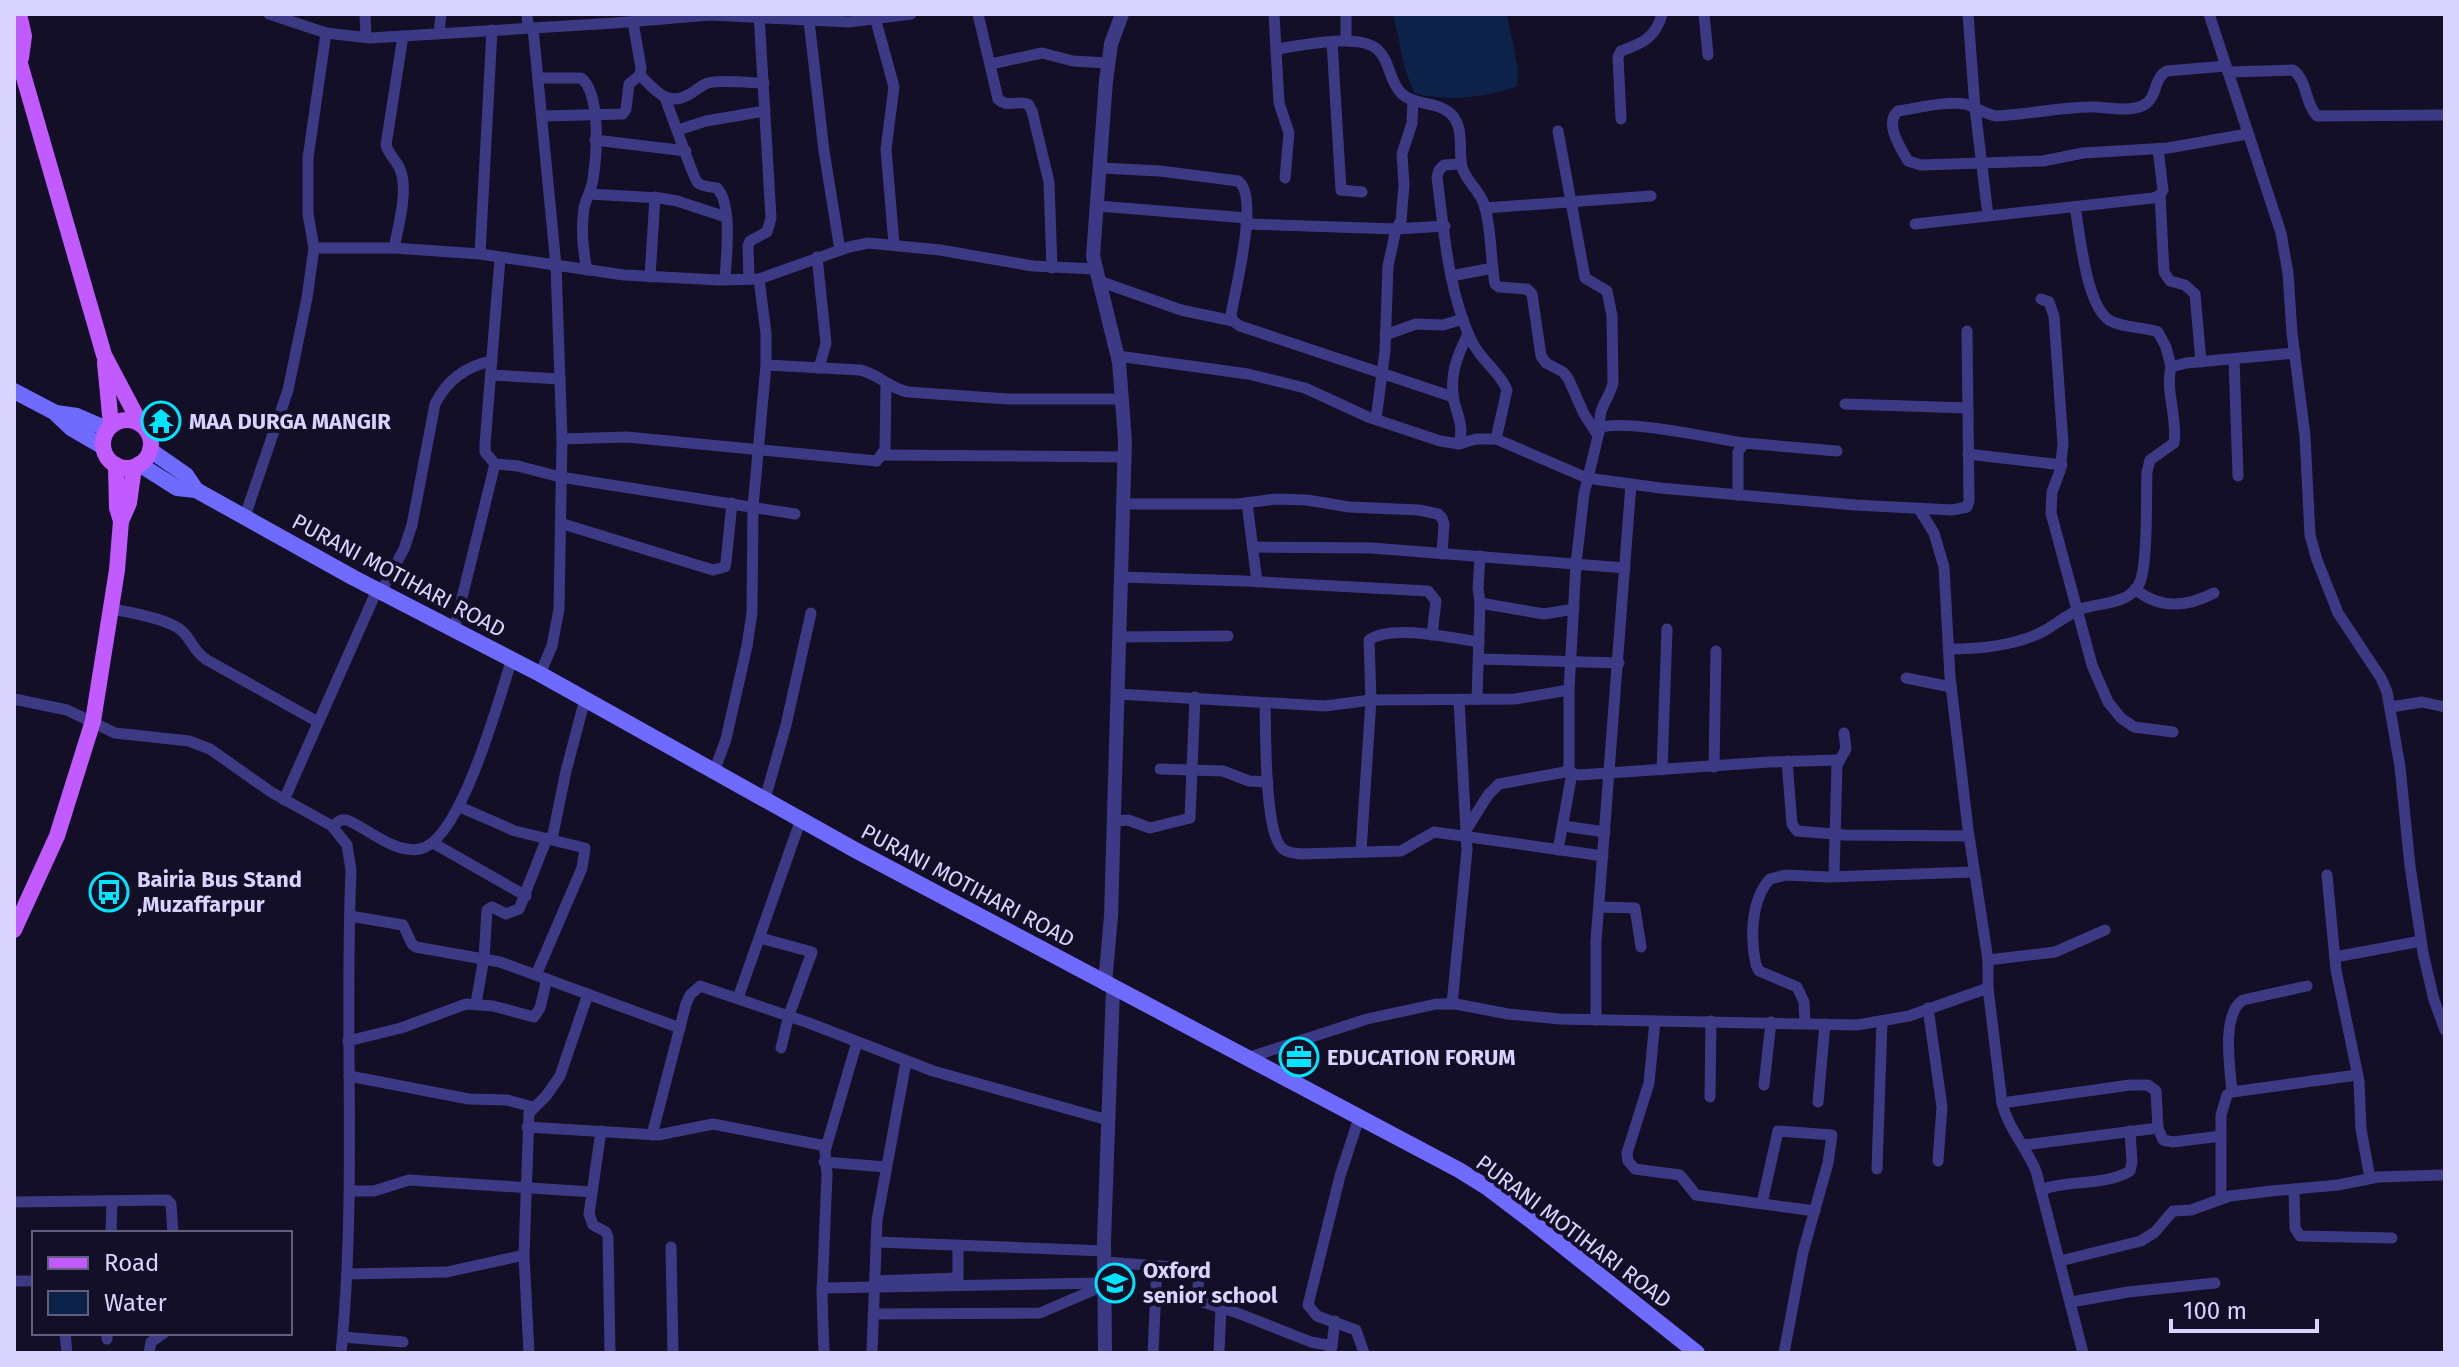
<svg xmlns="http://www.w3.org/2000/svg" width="2459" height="1367" font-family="'Fira Sans',sans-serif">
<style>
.water{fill:#0c2248}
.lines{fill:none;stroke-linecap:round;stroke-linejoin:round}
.minor{stroke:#3d3a85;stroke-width:11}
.tertiary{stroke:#3d3a85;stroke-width:14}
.secondary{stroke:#6f6bff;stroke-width:16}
.primary{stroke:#c25bff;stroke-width:16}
.labels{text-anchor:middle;stroke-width:8;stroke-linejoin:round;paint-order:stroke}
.poi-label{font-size:22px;font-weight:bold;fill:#d9d4ff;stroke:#130f26;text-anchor:start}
.street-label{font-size:22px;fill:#d9d4ff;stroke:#130f26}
</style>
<rect width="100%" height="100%" fill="#130f26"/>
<path class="water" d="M1393 14H1507L1518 69 1517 86C1486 98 1447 102 1414 93L1405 69Z"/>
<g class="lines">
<g class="minor">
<path d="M269 14 326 33 370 38 615 23 710 15 849 22 911 14"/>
<path d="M365 14 366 37"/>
<path d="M527 14 528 28"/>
<path d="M978 14 998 99C1007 108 1018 100 1028 104L1032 111 1049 182 1052 268"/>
<path d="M1274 14 1279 103 1289 133 1285 178"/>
<path d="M1346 14V39"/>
<path d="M1704 14 1708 55"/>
<path d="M1968 14 1975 108 1988 216"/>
<path d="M2209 14 2281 233 2288 273 2292 333 2305 436 2310 535 2317 560 2338 613 2381 678 2387 692 2400 767 2410 866 2423 953 2434 1000 2445 1030"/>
<path d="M809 21 824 151 840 250"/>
<path d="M876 21 894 87 886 149 894 244"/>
<path d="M533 28 556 266 562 439 559 609 552 646 540 674"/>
<path d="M439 33 441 14"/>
<path d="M1332 42 1341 190 1362 192"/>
<path d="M1276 49C1300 46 1360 32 1378 50 1390 61 1389 81 1401 93 1414 106 1438 101 1451 114 1465 128 1458 150 1462 167 1466 181 1479 190 1484 204 1492 229 1490 258 1495 284L1499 287 1527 289 1532 294 1541 356 1546 363 1563 372 1568 378 1584 414 1597 434"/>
<path d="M991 64 1042 53 1073 61 1108 63"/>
<path d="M2226 66 2167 71C2153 78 2158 97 2144 105 2130 112 2110 108 2095 107 2062 106 2029 115 1996 116 1984 114 1976 107 1965 104 1945 101 1918 108 1898 111 1884 123 1900 147 1908 161L1921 165 2043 161 2083 153 2168 148 2247 134"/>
<path d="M2228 72 2293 70C2308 81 2304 102 2317 116L2445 115"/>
<path d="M640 75C653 88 666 106 686 96 694 93 699 86 708 83 724 79 746 83 764 83"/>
<path d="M538 78H581C601 93 597 155 593 179 592 189 586 198 584 208 581 228 583 251 587 270"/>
<path d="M665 98C670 110 694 180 698 183 703 187 712 187 717 188 733 205 726 257 725 280"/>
<path d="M542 116 623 114 626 109 629 84 640 75 641 68 633 22"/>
<path d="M1621 119 1618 57 1621 51C1641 44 1656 38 1662 14"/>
<path d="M678 130 706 121 765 111"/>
<path d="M1558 131 1585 278 1607 291 1612 316 1613 383C1608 403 1598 405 1600 428"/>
<path d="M595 140 686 151"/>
<path d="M1461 164 1444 165 1439 170 1437 177C1444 232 1448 290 1471 340 1481 361 1500 372 1507 390L1496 439"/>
<path d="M1101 168 1160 171 1238 181C1260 195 1235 290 1231 315L1233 321 1240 326 1453 397"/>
<path d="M589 194 660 198 677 201 726 217"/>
<path d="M2160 195 2164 272 2170 281 2185 285 2195 294 2201 362"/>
<path d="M1098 206 1247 218"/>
<path d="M2075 207C2080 234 2086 305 2109 320 2124 329 2142 326 2158 332L2166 347 2171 367"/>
<path d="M1485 208 1651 196"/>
<path d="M1246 224 1396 229 1445 226"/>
<path d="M1915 224 2153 198 2160 195 2163 190 2158 149"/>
<path d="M314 248H394L480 254 624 275 719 280 759 279 849 247 868 243 940 250 1033 266 1095 269"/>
<path d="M394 248C398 228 408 192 401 172 398 161 389 156 386 145L403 36"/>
<path d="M480 254 492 30"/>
<path d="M817 257 826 343 819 368"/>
<path d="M500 258 485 444V452L495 464 518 466 560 477 795 514"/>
<path d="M1451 276 1493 268"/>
<path d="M650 277 655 197"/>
<path d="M749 279 748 246 750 241 767 232 771 218 759 14"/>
<path d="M1099 281 1181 310 1233 321"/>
<path d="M2041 299 2049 302 2054 316 2063 444 2060 471 2052 492 2051 513 2092 665 2108 702 2121 718 2134 727 2173 732"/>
<path d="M1385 335 1416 324 1443 325 1463 319"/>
<path d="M1118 356 1248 374 1305 388 1368 417 1440 441 1459 444 1476 439H1496L1587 478 1660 488 1855 505 1952 510 1967 507 1969 501 1967 331"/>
<path d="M2234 359 2238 476"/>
<path d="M766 365 860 370C879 374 888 388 908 392L1008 399H1122"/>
<path d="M491 375 560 379"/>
<path d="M1845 404 1968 408"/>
<path d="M1376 419 1385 351 1388 266 1396 229 1401 221 1404 185 1402 154 1412 123 1413 100"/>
<path d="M562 439 627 437 877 461 885 449 886 385"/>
<path d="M1744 443C1716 439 1622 418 1600 428L1584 494 1576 564 1569 690V769L1572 773 1579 775 1769 762 1839 760"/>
<path d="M1459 444C1464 427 1458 417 1454 401 1449 376 1457 356 1468 334"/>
<path d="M1968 454 2062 465"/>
<path d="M883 455 1125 457"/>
<path d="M1738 495V452L1744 443 1837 451"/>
<path d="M1247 503 1257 582"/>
<path d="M1124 504H1237L1276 499 1307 500 1349 507 1419 510 1438 514 1442 518 1444 524 1442 554"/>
<path d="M1919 509 1934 533 1944 567 1950 677 1968 829 1988 960V988L2002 1103C2008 1128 2026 1147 2036 1171L2083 1353"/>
<path d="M244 519 288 390 307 298 314 248 308 214V158L326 33"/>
<path d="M560 523 713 570 725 567 726 562 732 503"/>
<path d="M1253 547 1372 548 1625 568"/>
<path d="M1480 556 1478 588 1480 603 1544 614 1574 609"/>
<path d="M1121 577 1244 581 1428 591 1436 601 1432 635"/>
<path d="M2135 589C2160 610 2187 607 2214 593"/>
<path d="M381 592 404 549 412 525 435 404C447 380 466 366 492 361"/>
<path d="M111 609C129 612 171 619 183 632 193 642 193 651 207 660L318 722"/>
<path d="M454 630 495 464"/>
<path d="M1119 637 1228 636"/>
<path d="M1949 649C1981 649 2015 646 2044 631 2056 624 2068 614 2081 609 2101 602 2130 605 2140 582 2148 561 2146 497 2147 472L2150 460 2174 443C2178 418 2165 392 2171 367L2186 363 2295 353"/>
<path d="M1479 659 1619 663"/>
<path d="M1906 678 1951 687"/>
<path d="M1117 694 1325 706 1371 700 1515 699 1569 690"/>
<path d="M14 699 67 710 115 733 189 741 210 749 271 792 332 826 347 845 351 870C344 1031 357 1192 341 1353"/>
<path d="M1477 699 1480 603"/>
<path d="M1265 704C1266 731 1264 834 1283 849 1288 853 1295 853 1301 854L1401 851 1434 832 1603 856"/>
<path d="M2391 707 2422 702 2445 707"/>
<path d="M1787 761 1792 824 1797 831 1845 835 1969 836"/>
<path d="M1714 767 1716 651"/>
<path d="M715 769 726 739 747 646 752 613 753 507 766 365V333L759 279"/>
<path d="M1160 769 1223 771 1249 781 1268 782"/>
<path d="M1662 770 1667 629"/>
<path d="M765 799 786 725 811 613"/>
<path d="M284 800 377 590"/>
<path d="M460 807 515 831 585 848 582 868 536 975"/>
<path d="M1114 821 1128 820 1150 828 1190 818 1195 697"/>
<path d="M332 826 341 820H347C369 829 394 854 420 849 461 841 499 698 512 659"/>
<path d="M1564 826 1605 832"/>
<path d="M1466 830 1488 795 1499 784 1565 772 1569 769"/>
<path d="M552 839 566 771 585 699"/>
<path d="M433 843 526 896"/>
<path d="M1558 850 1572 773"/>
<path d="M1361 851 1371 700 1369 640C1392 624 1452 638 1479 642"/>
<path d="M2327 875 2336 970 2359 1081 2361 1129 2370 1178"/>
<path d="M1834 876 1837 765 1846 749 1844 733"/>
<path d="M1599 907 1635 908 1641 947"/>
<path d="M350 916 403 925 412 944 416 947 500 962 680 1028"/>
<path d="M760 938 812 952 789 1015 781 1048"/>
<path d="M2335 957 2421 941"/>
<path d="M1988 960 2055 952 2105 930"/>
<path d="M738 998 801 819"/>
<path d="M476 1003 484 958 487 910 492 907 506 914 519 909 547 838"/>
<path d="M1452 1004 1467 850 1459 700"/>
<path d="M1928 1008 1942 1107 1938 1161"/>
<path d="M1596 1020V941L1631 484"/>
<path d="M1655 1021 1649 1083 1627 1153 1628 1161 1635 1169 1680 1175 1696 1195 1815 1211"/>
<path d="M1805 1023 1804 1002 1797 987 1759 971 1756 965C1750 939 1751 899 1770 879L1786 875 1828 877 1974 872"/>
<path d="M348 1041 401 1028 466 1004 493 1006 534 1017 540 1008 547 979"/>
<path d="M1247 1058 1367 1019 1436 1004H1456L1508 1014 1560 1019 1857 1025 1909 1016 1988 988"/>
<path d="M349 1076 469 1099 507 1100 533 1107"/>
<path d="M1764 1085 1771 1022"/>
<path d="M2232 1092C2230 1068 2221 1014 2243 1000L2307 986"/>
<path d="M1710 1097 1711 1021"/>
<path d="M1818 1102 1825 1024"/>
<path d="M2002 1103 2130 1085H2148L2156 1091 2158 1128 2163 1140 2173 1142 2221 1136"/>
<path d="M1359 1118 1340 1176 1308 1305 1317 1316 1356 1330 1364 1353"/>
<path d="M527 1127 658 1135 713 1124 826 1146"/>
<path d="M601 1131 589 1214 593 1225 606 1232 608 1237 610 1353"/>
<path d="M652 1135 686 1004 690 995 700 986 809 1023 933 1071 1108 1120"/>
<path d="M2024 1145 2158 1128"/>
<path d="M824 1162 886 1167"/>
<path d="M1877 1169 1882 1022"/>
<path d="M2294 1189 2295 1228 2300 1236 2392 1238"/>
<path d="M2041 1190C2069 1179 2103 1187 2130 1171L2132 1162 2130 1131"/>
<path d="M350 1191H374L409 1180 592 1192"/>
<path d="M2221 1199V1115L2227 1095 2232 1092 2357 1075"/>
<path d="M14 1202 167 1200 171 1204 173 1233"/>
<path d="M1762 1203 1778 1131 1832 1135 1828 1163 1803 1252 1784 1353"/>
<path d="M111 1233 112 1201"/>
<path d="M877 1242 1104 1251"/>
<path d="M671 1247 673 1353"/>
<path d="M2060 1261 2141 1241 2155 1232 2173 1211 2191 1210 2230 1196 2271 1191 2338 1185 2378 1177 2441 1175"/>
<path d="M1104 1262 1175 1267 1195 1273 1199 1278 1197 1295 1199 1301 1235 1312 1311 1342 1332 1346"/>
<path d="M347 1274 447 1272 524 1255"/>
<path d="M14 1281H34"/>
<path d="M875 1281 958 1278V1247"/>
<path d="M822 1288 1104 1283"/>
<path d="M2071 1302 2128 1292 2215 1283"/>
<path d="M873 1314 1040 1313 1103 1286"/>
<path d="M65 1333 67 1353"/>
<path d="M343 1337 403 1342"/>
<path d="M107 1339V1333"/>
<path d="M149 1353 151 1342 164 1333"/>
<path d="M529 1353 524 1255 529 1113 546 1096 560 1076 588 994"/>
<path d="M824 1353 822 1295 827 1175 825 1151 857 1042"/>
<path d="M872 1353 877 1220 906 1062"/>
<path d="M1153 1353 1157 1266"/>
<path d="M1219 1353 1221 1308"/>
<path d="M1331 1353 1335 1321"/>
</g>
<g class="tertiary">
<path d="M1105 984 1111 916 1125 441 1119 362 1093 256 1106 81 1111 44 1122 14"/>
<path d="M1105 1353 1104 1241 1113 988"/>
</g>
<g class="secondary">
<path d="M14 391 54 412 71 428 102 446"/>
<path d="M56 413 77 416 107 429"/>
<path d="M150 450 186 475 196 490"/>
<path d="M139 464 177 488 196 490 354 578 540 674 857 851 1459 1170 1488 1188 1529 1219 1697 1353"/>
</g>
<g class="primary">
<path d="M19 14 24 36 21 58"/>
<path d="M14 43 104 355 140 423"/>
<path d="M105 363 111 425"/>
<circle cx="127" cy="444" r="24"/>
<path d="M121 521 129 503 134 467"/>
<path d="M14 930 57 836 93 721 117 570 121 521 117 508 116 465"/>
</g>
</g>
<defs>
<symbol id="temple-ring" viewBox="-11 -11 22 22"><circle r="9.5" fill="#130f26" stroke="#00e5ff" stroke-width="1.5"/><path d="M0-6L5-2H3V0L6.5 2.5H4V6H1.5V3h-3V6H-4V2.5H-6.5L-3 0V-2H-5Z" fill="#00e5ff"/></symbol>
<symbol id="bus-ring" viewBox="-11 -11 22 22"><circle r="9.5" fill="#130f26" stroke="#00e5ff" stroke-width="1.5"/><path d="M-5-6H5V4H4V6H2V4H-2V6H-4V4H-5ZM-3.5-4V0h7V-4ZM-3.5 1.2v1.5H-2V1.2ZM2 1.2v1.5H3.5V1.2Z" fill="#00e5ff"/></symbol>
<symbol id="office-ring" viewBox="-11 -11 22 22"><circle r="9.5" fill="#130f26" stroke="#00e5ff" stroke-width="1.5"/><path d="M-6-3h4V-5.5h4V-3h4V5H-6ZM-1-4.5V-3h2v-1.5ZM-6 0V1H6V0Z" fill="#00e5ff"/></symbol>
<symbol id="school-ring" viewBox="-11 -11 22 22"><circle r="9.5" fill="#130f26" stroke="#00e5ff" stroke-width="1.5"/><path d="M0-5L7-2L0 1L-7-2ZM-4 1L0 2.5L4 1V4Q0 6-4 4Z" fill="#00e5ff"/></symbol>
</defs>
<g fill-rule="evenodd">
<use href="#temple-ring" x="139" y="399" width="44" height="44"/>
<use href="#bus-ring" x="87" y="870" width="44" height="44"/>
<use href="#office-ring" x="1277" y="1035" width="44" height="44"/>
<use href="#school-ring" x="1093" y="1261" width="44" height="44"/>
</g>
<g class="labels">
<g class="poi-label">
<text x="189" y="429">MAA DURGA MANGIR</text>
<text x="137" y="887">Bairia Bus Stand<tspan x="137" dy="25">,Muzaffarpur</tspan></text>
<text x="1327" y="1065">EDUCATION FORUM</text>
<text x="1143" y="1278">Oxford<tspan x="1143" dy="25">senior school</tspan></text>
</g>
<g class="street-label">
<text transform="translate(399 575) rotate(28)" y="8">PURANI MOTIHARI ROAD</text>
<text transform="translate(968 885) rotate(28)" y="8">PURANI MOTIHARI ROAD</text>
<text transform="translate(1574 1231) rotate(37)" y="8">PURANI MOTIHARI ROAD</text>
</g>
</g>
<rect width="2459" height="1367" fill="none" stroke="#d9d4ff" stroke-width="32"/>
<rect x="32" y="1231" width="260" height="104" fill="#130f26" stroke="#625e7d" stroke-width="2"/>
<rect x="48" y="1257" width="40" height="12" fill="#c25bff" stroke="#625e7d" stroke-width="2"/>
<text x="104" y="1271" font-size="24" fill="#d9d4ff">Road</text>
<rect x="48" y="1291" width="40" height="24" fill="#0c2248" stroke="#625e7d" stroke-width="2"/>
<text x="104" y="1311" font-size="24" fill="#d9d4ff">Water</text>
<path d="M2171 1319v12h146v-12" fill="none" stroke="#d9d4ff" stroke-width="4"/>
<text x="2183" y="1319" font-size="24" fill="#d9d4ff" stroke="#130f26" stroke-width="6" paint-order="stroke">100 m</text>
</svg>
